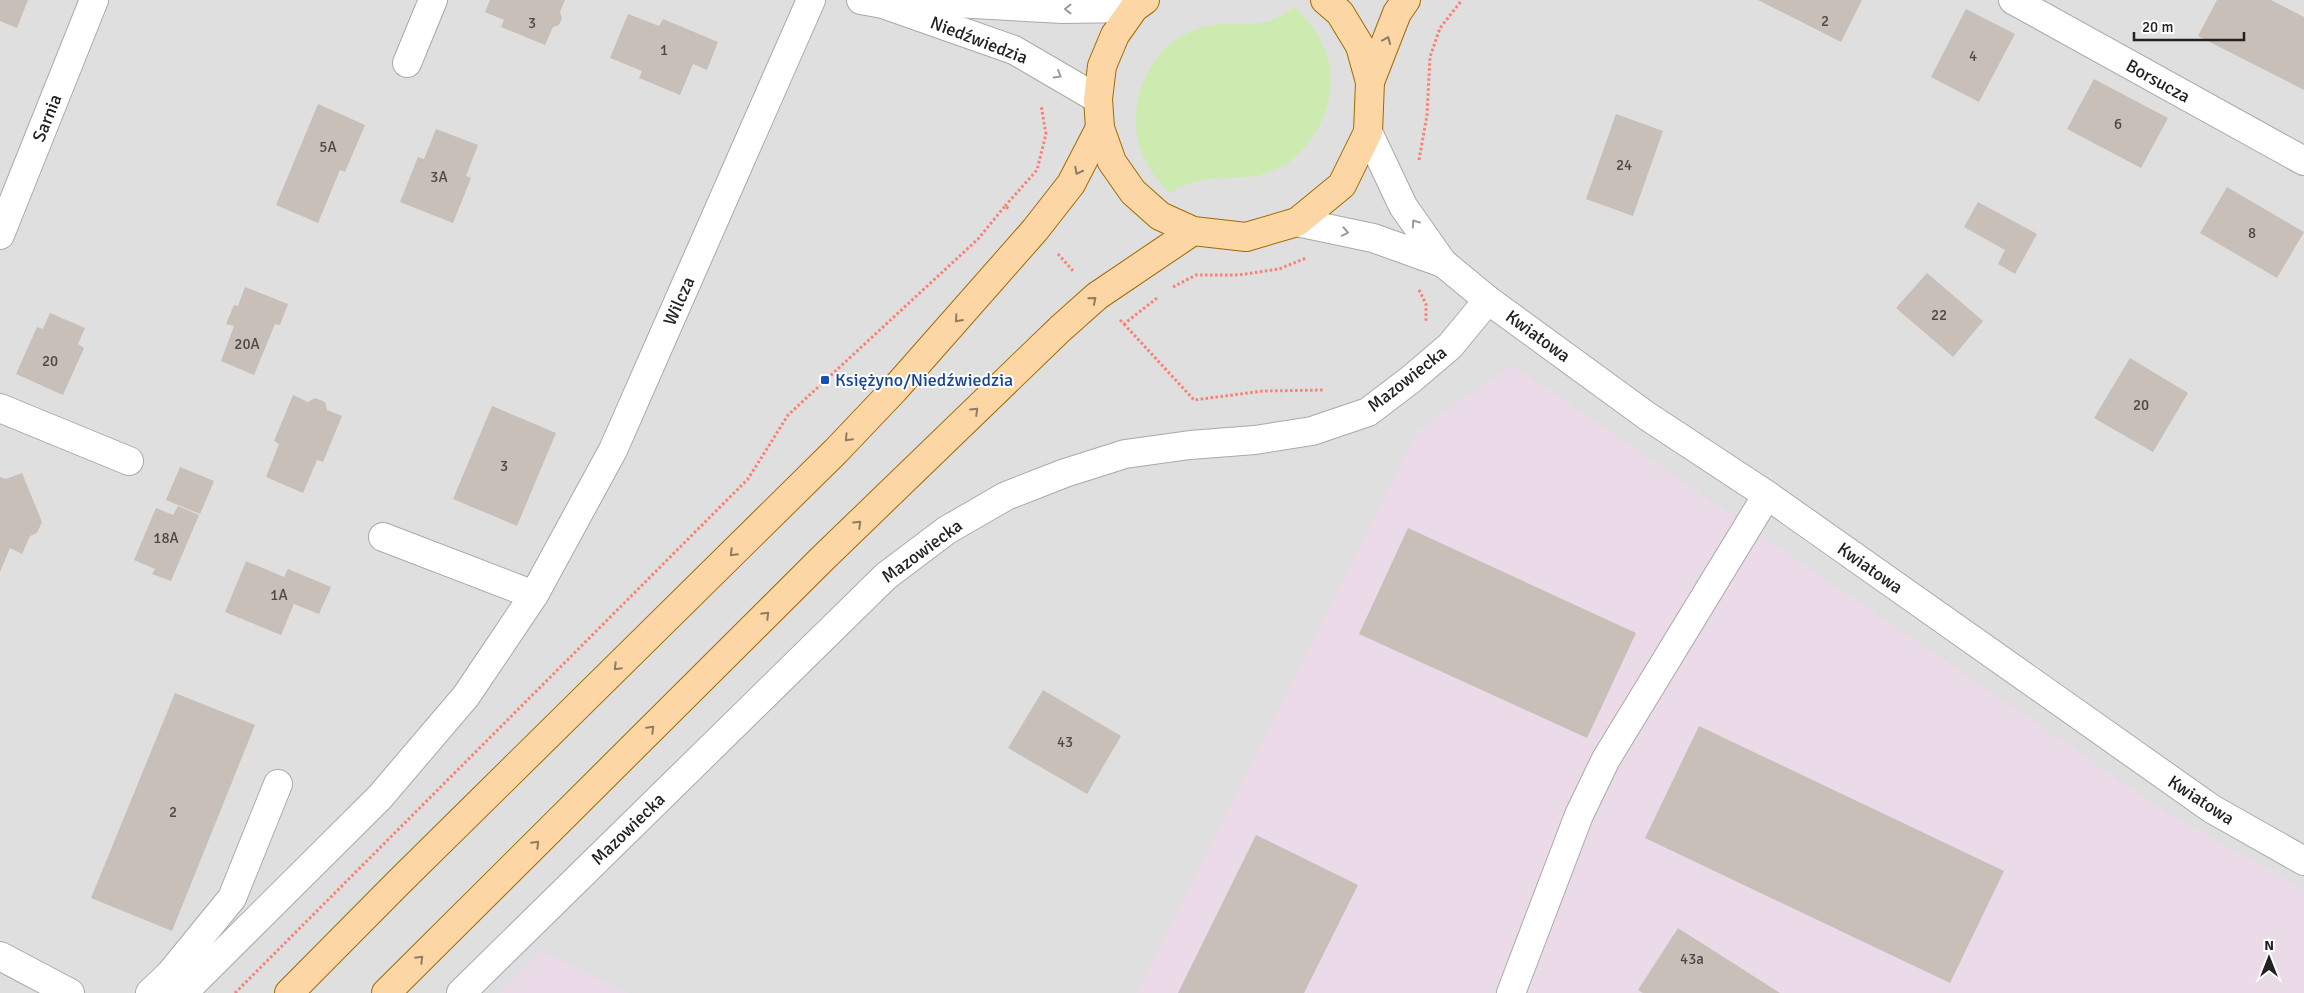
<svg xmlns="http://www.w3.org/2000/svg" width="2304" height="993" font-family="Signika,sans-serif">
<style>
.residential{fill:#e0dfdf}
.industrial{fill:#ebdbe8}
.grass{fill:#cdebb0}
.building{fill:#c7bfb8}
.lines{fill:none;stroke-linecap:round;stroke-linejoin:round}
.minor-casing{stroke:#a9a9a9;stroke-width:30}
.major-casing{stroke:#a06b00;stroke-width:30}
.path{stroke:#fa8072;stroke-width:3;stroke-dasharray:2.5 2.5;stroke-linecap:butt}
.minor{stroke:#fff;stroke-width:28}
.major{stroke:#fcd6a4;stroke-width:28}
.oneway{stroke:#9c9c9c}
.oneway2{stroke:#8f7c63}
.transit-dot{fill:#1a4fb4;stroke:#fff;stroke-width:2}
.labels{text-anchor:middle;stroke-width:4;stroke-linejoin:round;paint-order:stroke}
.number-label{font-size:15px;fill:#4b4948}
.street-label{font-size:18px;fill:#222;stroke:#fff}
.transit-label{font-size:18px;fill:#164399;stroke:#fff;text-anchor:start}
</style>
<rect width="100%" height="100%" fill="#f2efe9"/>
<rect class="residential" x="0" y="0" width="2304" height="993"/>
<g class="industrial">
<path d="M1512 365 2169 814 2304 889V993H1137L1418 430Z"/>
<path d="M542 951 627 993H500Z"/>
</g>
<path class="grass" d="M1295 7C1306 18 1315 29 1322 43 1342 84 1326 132 1292 160 1284 167 1271 171 1261 175 1254 177 1246 177 1239 177 1209 180 1196 177 1169 193 1155 178 1143 162 1138 141 1127 92 1157 36 1207 26 1228 21 1252 27 1272 20 1280 17 1288 11 1295 7Z"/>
<g class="building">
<path d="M0 0H28L17 28 0 21Z"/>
<path d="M490 0H565L560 12 562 18 559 25 553 27 545 45 501 27 504 20 485 12Z"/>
<path d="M1758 0H1862L1841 42Z"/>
<path d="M2217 0H2271L2304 17V90L2198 36Z"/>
<path d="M1966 9 2015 34 1979 102 1931 77Z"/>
<path d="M628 14 659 26 663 19 718 42 707 70 693 64 680 95 639 78 642 71 610 58Z"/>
<path d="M2094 79 2168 118 2141 168 2067 129Z"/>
<path d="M318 104 365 125 345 172 340 170 318 223 276 205Z"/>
<path d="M1616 114 1663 131 1633 216 1586 199Z"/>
<path d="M436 129 478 145 466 176 471 178 453 223 400 202 418 157 424 159Z"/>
<path d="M2227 187 2304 232 2277 278 2200 233Z"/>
<path d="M1978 202 2037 234 2015 274 1998 264 2005 250 1964 227Z"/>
<path d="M1927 273 1983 321 1953 357 1896 308Z"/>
<path d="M245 287 288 304 280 325 275 324 254 375 221 361 234 326 226 324 234 305 238 306Z"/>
<path d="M50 313 85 328 78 344 84 348 63 395 16 374 37 327 43 329Z"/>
<path d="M2130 358 2188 393 2153 452 2094 418Z"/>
<path d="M293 395 308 402 315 398 325 402 327 410 342 416 323 462 317 460 303 493 266 477 279 444 274 441Z"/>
<path d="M492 406 556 433 517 526 453 499Z"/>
<path d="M180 467 214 481 200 514 166 500Z"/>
<path d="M22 473 42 522 37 533 30 536 22 554 10 548 0 572V477L6 479Z"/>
<path d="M178 506 199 515 171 581 152 574 155 569 134 560 156 508 173 515Z"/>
<path d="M1408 528 1636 633 1587 738 1359 634Z"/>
<path d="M246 561 284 577 288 569 331 587 319 614 294 604 281 635 225 612Z"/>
<path d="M1043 690 1121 736 1087 794 1008 748Z"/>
<path d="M175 693 255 725 172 931 91 898Z"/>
<path d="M1699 726 2004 871 1950 983 1645 838Z"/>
<path d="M1256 835 1358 885 1304 993H1178Z"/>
<path d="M1678 928 1780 993H1643L1638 990Z"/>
</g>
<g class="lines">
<defs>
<g id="minor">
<path d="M861 0 883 4 1014 50 1098 99"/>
<path d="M2013 0 2304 161"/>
<path d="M902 4 956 3 1063 9 1134 8"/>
<path d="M407 63 433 0"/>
<path d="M1368 132 1403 206 1443 263 1488 300 1647 416 1767 495 2212 809 2304 861"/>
<path d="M1297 222 1373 238 1443 263"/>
<path d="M0 235 94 0"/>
<path d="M0 408 129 461"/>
<path d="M383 537 534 595"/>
<path d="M0 956 70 993"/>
<path d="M150 993 170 974 232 898 278 784"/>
<path d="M183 993 380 797 466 696 534 595 613 450 811 0"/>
<path d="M461 993 886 576 947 530 1006 496 1065 473 1125 454 1190 445 1255 440 1312 431 1368 412 1410 380 1450 346 1488 300"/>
<path d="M1511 993 1579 815 1606 759 1767 495"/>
</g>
<g id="major">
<path d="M1145 0 1134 8 1115 35 1102 66 1098 99 1100 128 1112 162 1133 192 1160 216 1193 231 1246 237 1297 222 1342 185 1368 132 1370 82 1360 46 1340 13 1325 0"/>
<path d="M1370 82 1397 13 1406 0"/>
<path d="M289 993 399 882 836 451 894 390 1035 230 1071 184 1100 128"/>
<path d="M386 993 823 558 1060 329 1097 296 1193 231"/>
</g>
</defs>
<use href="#minor" class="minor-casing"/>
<use href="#major" class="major-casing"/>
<g class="path">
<path d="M1419 160 1427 115 1430 57 1440 28 1462 0"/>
<path d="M1005 206 1037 170 1046 134 1041 105"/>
<path d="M1058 254 1074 272"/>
<path d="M1173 287 1196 275H1238L1279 269 1306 258"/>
<path d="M1419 290 1426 304V322"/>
<path d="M1120 320 1124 324 1157 298"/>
<path d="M1124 324 1194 400 1263 391 1325 390"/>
<path d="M235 993 748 479 788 415 978 239 1005 206 1009 209"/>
</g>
<use href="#minor" class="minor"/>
<use href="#major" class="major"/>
</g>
<defs><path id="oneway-chevron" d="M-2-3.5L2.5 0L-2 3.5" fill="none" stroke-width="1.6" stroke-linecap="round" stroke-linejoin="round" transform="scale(1.25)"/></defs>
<g class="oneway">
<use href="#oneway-chevron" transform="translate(1068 9) rotate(180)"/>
<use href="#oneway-chevron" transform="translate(1058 75) rotate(30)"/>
<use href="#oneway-chevron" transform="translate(1415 223) rotate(-125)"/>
<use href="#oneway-chevron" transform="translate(1345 232) rotate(11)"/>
</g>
<g class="oneway2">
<use href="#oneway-chevron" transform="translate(1387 40) rotate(-68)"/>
<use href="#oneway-chevron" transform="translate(1078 171) rotate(117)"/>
<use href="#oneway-chevron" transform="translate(1093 300) rotate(-40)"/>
<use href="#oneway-chevron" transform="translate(958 319) rotate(132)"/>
<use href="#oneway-chevron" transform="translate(975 411) rotate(-44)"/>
<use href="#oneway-chevron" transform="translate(848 438) rotate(134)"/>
<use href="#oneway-chevron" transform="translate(858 524) rotate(-44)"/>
<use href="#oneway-chevron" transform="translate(733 553) rotate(135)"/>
<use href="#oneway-chevron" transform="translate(766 615) rotate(-45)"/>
<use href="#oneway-chevron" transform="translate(617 667) rotate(135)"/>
<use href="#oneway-chevron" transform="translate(651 729) rotate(-45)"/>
<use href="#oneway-chevron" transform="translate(536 844) rotate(-45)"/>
<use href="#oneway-chevron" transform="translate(420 959) rotate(-45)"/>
</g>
<rect class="transit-dot" x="820" y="375" width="10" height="10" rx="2.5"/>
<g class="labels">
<g class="number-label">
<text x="1825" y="26">2</text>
<text x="532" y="28">3</text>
<text x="664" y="55">1</text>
<text x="1973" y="61">4</text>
<text x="2118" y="129">6</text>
<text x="328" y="152">5A</text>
<text x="1624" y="170">24</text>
<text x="439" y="182">3A</text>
<text x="2252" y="238">8</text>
<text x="1939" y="320">22</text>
<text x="247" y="349">20A</text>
<text x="50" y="366">20</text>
<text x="2141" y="410">20</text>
<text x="504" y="471">3</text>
<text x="166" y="543">18A</text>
<text x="279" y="600">1A</text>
<text x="1065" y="747">43</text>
<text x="173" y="817">2</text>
<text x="1692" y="964">43a</text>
</g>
<g class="street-label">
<text transform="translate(979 40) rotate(21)" y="6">Niedźwiedzia</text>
<text transform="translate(2158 81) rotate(29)" y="6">Borsucza</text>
<text transform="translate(47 118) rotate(-68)" y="6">Sarnia</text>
<text transform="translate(679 301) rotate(-66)" y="6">Wilcza</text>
<text transform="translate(1538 336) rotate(36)" y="6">Kwiatowa</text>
<text transform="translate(1407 379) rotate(-38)" y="6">Mazowiecka</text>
<text transform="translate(922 551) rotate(-36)" y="6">Mazowiecka</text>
<text transform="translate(1870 568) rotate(35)" y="6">Kwiatowa</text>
<text transform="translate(2201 800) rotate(33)" y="6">Kwiatowa</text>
<text transform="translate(628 829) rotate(-44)" y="6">Mazowiecka</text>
</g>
<g class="transit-label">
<text x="835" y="386">Księżyno/Niedźwiedzia</text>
</g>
</g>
<g transform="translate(2269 958)" stroke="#ffffff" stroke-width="4" paint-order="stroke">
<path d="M0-4L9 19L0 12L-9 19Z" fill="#222222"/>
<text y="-8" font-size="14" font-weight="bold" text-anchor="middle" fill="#222222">N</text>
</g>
<path d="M2134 32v8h110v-8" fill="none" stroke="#222222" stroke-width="2.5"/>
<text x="2142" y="32" font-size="15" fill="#222222" stroke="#ffffff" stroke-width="4" paint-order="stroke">20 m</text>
</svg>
